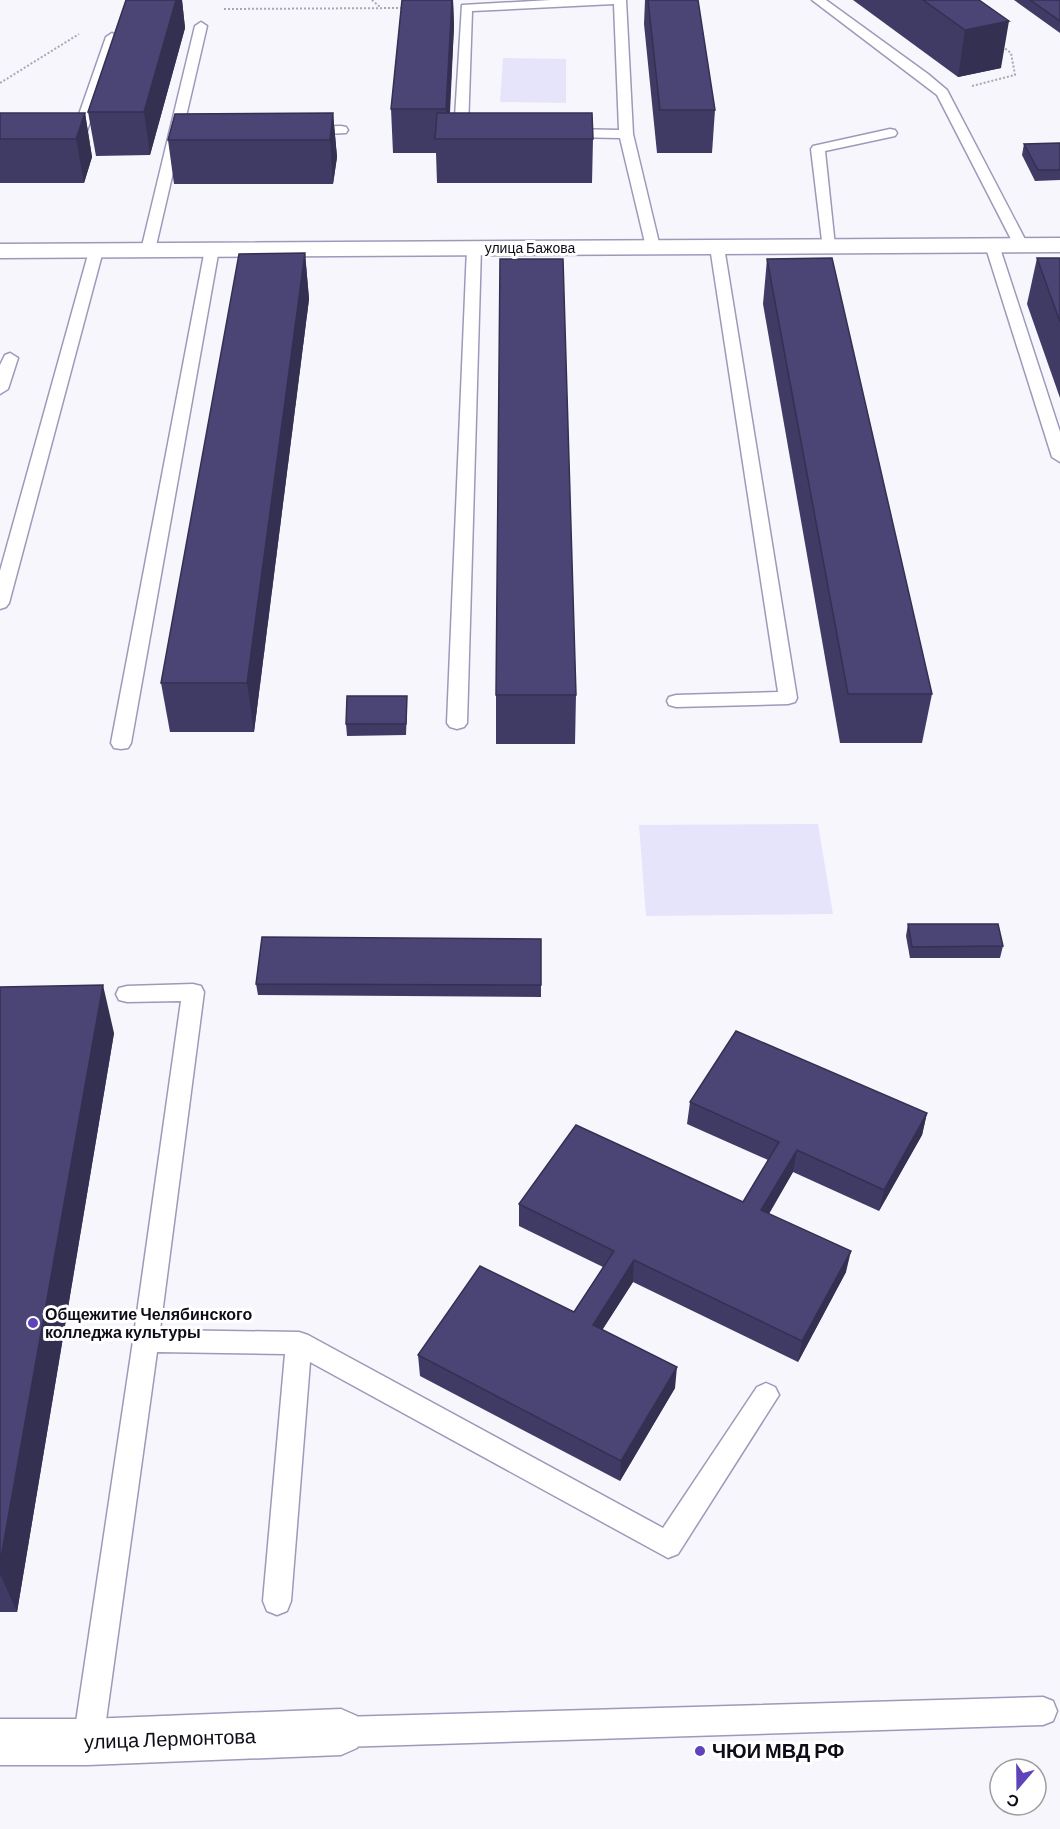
<svg xmlns="http://www.w3.org/2000/svg" width="1060" height="1829" font-family="Barlow,sans-serif">
<style>
.green{fill:#e5e4fb}
.lines{fill:none;stroke-linecap:round;stroke-linejoin:round}
.lane-casing{stroke:#9c9ab9;stroke-width:3}
.street-casing{stroke:#9c9ab9;stroke-width:3}
.secondary-casing{stroke:#9c9ab9;stroke-width:3}
.path{stroke:#a9a8b1;stroke-width:2;stroke-dasharray:2 2;stroke-linecap:butt}
.lane{fill:#fff;fill-rule:evenodd}
.street{fill:#fff;fill-rule:evenodd}
.secondary{fill:#fff;fill-rule:evenodd}
.wall{fill:#403b65}
.shaded-wall{fill:#343052}
.building{fill:#4b4575;stroke:#343052;stroke-width:1.5}
.poi-dot{fill:#5e43bb;stroke:#fff;stroke-width:2}
.labels{text-anchor:middle;stroke-width:6;stroke-linejoin:round;paint-order:stroke}
.far-street-label{font-size:14px;fill:#0d0c17;stroke:#fff}
.poi-label{font-size:16px;font-weight:bold;fill:#0d0c17;stroke:#fff;text-anchor:start}
.near-street-label{font-size:20px;fill:#0d0c17;stroke:#fff}
.near-poi-label{font-size:20px;font-weight:bold;fill:#0d0c17;stroke:#fff;text-anchor:start}
</style>
<rect width="100%" height="100%" fill="#f7f6fd"/>
<g class="green">
<path d="M503 58 566 59V103L500 102Z"/>
<path d="M818 824 833 914 646 916 639 825Z"/>
</g>
<g class="lines">
<defs>
<g id="lane">
<path d="M551 0H626L633 134 660 247 658 250 653 251 646 247 620 138 567 137 560 133 567 129 619 130 614 4 472 11 468 129 476 133 469 137 456 136 454 133 462 5Z"/>
<path d="M812 0H826L928 74 947 90 1028 245 1026 248 1021 249 1014 245 937 95Z"/>
<path d="M201 22 207 26 155 250 148 254 141 250 195 26Z"/>
<path d="M112 33 118 37 83 143 76 147 71 146 69 143 106 37Z"/>
<path d="M341 126 346 127 348 130 346 133 306 135 299 131 306 127Z"/>
<path d="M890 129 895 130 897 133 895 136 825 151 835 246 833 249H823L811 149 813 146Z"/>
<path d="M992 241 999 245 1060 432V462L1052 457 985 245Z"/>
<path d="M717 243 724 247 797 698 795 702 788 704 676 707 669 705 667 701 669 697 676 695 778 692 710 247Z"/>
<path d="M474 244 481 248 467 723 464 727 457 729 450 727 447 723 467 248Z"/>
<path d="M212 245 219 249 131 743 128 748 121 749 114 748 111 743 205 249Z"/>
<path d="M96 247 103 251 9 603 6 607 0 609V571L89 251Z"/>
<path d="M10 353 18 358 8 389 0 394V365L5 355Z"/>
<path d="M193 984 201 986 204 992 160 1330 299 1332 308 1335 663 1528 757 1387 766 1383 775 1387 779 1395 678 1554 668 1558 310 1362 291 1601 287 1611 277 1615 267 1611 263 1601 285 1354 157 1352 103 1742 98 1752 88 1757 78 1752 73 1742 133 1341 181 1001 127 1002 119 1000 116 994 119 988 127 986Z"/>
<path d="M1043 1697 1053 1701 1057 1711 1053 1721 1043 1725 341 1747 331 1742 326 1732 331 1722 341 1717Z"/>
</g>
<path id="street" d="M341 1709 357 1716 364 1732 357 1748 341 1755 88 1765H0V1719H88Z"/>
<path id="secondary" d="M1060 238V252L0 258V244Z"/>
</defs>
<use href="#lane" class="lane-casing"/>
<use href="#street" class="street-casing"/>
<use href="#secondary" class="secondary-casing"/>
<g class="path">
<path d="M372 0 380 7"/>
<path d="M224 9 405 8"/>
<path d="M0 83 79 34"/>
<path d="M972 86 1015 75 1011 53 1003 47"/>
</g>
<use href="#lane" class="lane"/>
<use href="#street" class="street"/>
<use href="#secondary" class="secondary"/>
</g>
<g class="wall">
<path d="M126 0H182L185 28 150 155 96 156 88 112Z"/>
<path d="M402 0H453L454 26 450 113 593 139 592 183H437L436 153H393L391 109Z"/>
<path d="M645 0H698L715 110 712 153H657L644 24Z"/>
<path d="M853 0H979L1001 68 958 77Z"/>
<path d="M1014 0H1060V33Z"/>
<path d="M0 113H85L92 157 84 183H0Z"/>
<path d="M333 113 337 157 333 184H174L168 140Z"/>
<path d="M1060 143V180L1035 181 1022 155 1024 144Z"/>
<path d="M305 253 309 299 254 732H170L161 683Z"/>
<path d="M1037 258H1060V398L1027 304Z"/>
<path d="M767 259 932 694 922 743H840L763 304Z"/>
<path d="M496 695H576L575 744H496Z"/>
<path d="M407 696V708L406 735 347 736 346 724Z"/>
<path d="M908 924 1003 946 1000 958H910L906 936Z"/>
<path d="M541 939V997L258 995 256 984Z"/>
<path d="M0 987 114 1033 17 1612H0Z"/>
<path d="M690 1102 927 1113 922 1135 879 1211 793 1172 769 1214 846 1272 798 1362 633 1282 602 1330 675 1388 620 1481 420 1376 418 1355 574 1312 603 1267 519 1226V1204L743 1202 768 1160 687 1124Z"/>
</g>
<g class="shaded-wall">
<path d="M176 0H182L185 28 150 155 144 112Z"/>
<path d="M452 0H453L454 26 448 139H447L446 109Z"/>
<path d="M1009 21 1001 68 958 77 965 30Z"/>
<path d="M85 113 92 157 84 183 76 139Z"/>
<path d="M333 113 337 157 333 184 330 140Z"/>
<path d="M305 253 309 299 254 732 247 683Z"/>
<path d="M103 985 114 1033 17 1612 0 1574V1563Z"/>
<path d="M927 1113 922 1135 879 1211 884 1190Z"/>
<path d="M797 1150 793 1172 758 1232 761 1210Z"/>
<path d="M851 1251 846 1272 798 1362 802 1341Z"/>
<path d="M634 1260 633 1282 592 1346 593 1325Z"/>
<path d="M677 1367 675 1388 620 1481 621 1461Z"/>
</g>
<g class="building">
<path d="M126 0H176L144 112H88Z"/>
<path d="M402 0H452L446 109H391Z"/>
<path d="M648 0H698L715 110H660Z"/>
<path d="M923 0H979L1009 21 965 30Z"/>
<path d="M1030 0H1060V21Z"/>
<path d="M0 113H85L76 139H0Z"/>
<path d="M333 113 330 140H168L175 114Z"/>
<path d="M437 113H592L593 139H435Z"/>
<path d="M1060 143V170H1038L1024 144Z"/>
<path d="M305 253 247 683H161L239 254Z"/>
<path d="M832 258 932 694H848L767 259Z"/>
<path d="M1037 258H1060V322Z"/>
<path d="M500 259H563L576 695H496Z"/>
<path d="M347 696H407L406 724H346Z"/>
<path d="M908 924H998L1003 946 912 947Z"/>
<path d="M262 937 541 939V985L256 984Z"/>
<path d="M103 985 0 1563V987Z"/>
<path d="M736 1031 927 1113 884 1190 797 1150 761 1210 851 1251 802 1341 634 1260 593 1325 677 1367 621 1461 418 1355 480 1266 574 1312 614 1251 519 1204 576 1125 743 1202 779 1142 690 1102Z"/>
</g>
<g class="poi-dot">
<circle cx="33" cy="1323" r="6"/>
<circle cx="700" cy="1751" r="6"/>
</g>
<g class="labels">
<g class="far-street-label">
<text x="530" y="253">улица Бажова</text>
</g>
<g class="poi-label">
<text x="45" y="1320">Общежитие Челябинского<tspan x="45" dy="18">колледжа культуры</tspan></text>
</g>
<g class="near-street-label">
<text transform="translate(170 1739) rotate(-2)" y="7">улица Лермонтова</text>
</g>
<g class="near-poi-label">
<text x="712" y="1758">ЧЮИ МВД РФ</text>
</g>
</g>
<g transform="translate(1018 1787) rotate(200)"><circle r="28" fill="#ffffff" stroke="#9e9ea2" stroke-width="1.5"/>
<path d="M0-4.5L10 22L0 15L-10 22Z" fill="#5e43bb"/>
<text y="-9" font-size="16" font-weight="bold" text-anchor="middle" fill="#0d0c17">С</text>
</g>
</svg>
